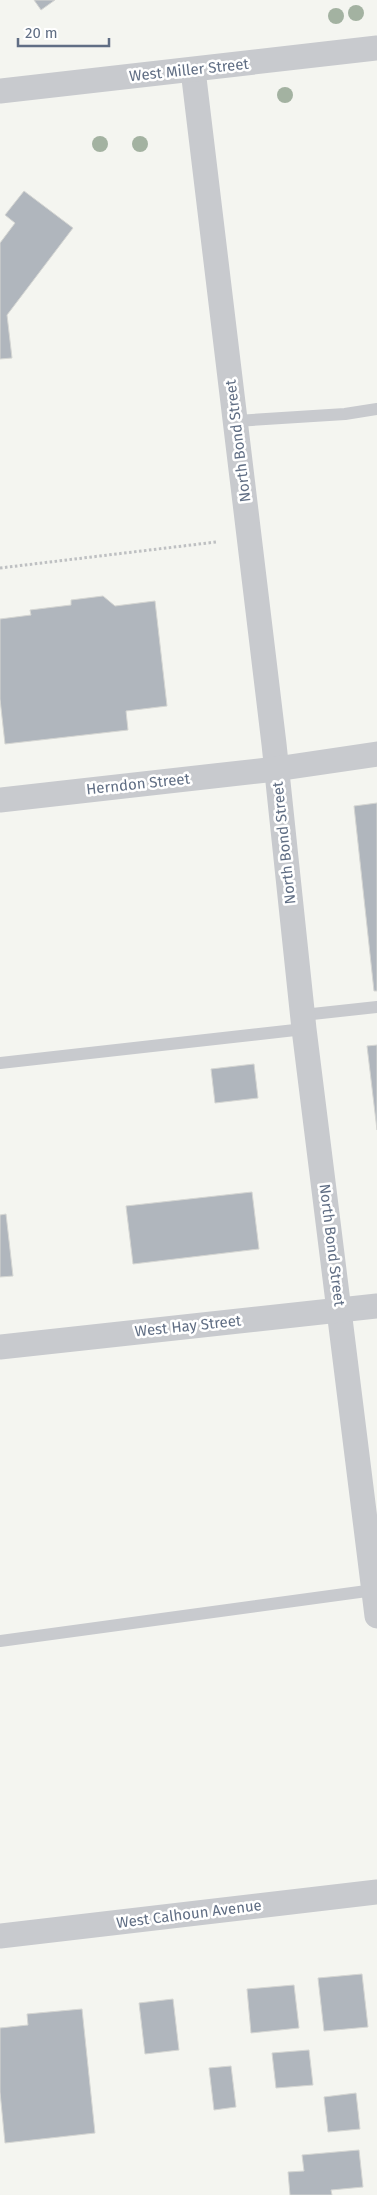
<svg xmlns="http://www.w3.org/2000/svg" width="377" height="2195" font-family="'Fira Sans',sans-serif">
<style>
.building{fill:#b0b6bd;stroke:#d5d6d3}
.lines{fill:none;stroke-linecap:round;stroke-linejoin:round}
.path{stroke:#bec0c2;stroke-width:3;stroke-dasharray:2.5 2.5;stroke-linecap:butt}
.service{stroke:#c8cace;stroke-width:12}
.minor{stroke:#c8cace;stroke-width:25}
.tree{fill:#a3b2a1}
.labels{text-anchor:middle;stroke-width:5;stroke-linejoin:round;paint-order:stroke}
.street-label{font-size:15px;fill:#606e84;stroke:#fff}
</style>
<rect width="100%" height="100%" fill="#f4f5f0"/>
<g class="building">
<path d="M34 0H55L41 10Z"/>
<path d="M24 191 73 228 7 315 12 358 0 359V243L15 223 5 215Z"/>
<path d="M103 596 115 606 155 601 167 706 126 711 128 730 5 744 0 699V619L31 615 30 610 71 605V600Z"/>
<path d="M377 803V991H374L354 806Z"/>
<path d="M377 1045V1130L367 1046Z"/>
<path d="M254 1064 258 1098 215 1103 211 1069Z"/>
<path d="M252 1192 259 1249 133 1264 126 1206Z"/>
<path d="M6 1214 13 1276 0 1277V1215Z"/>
<path d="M362 1974 368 2027 324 2031 318 1978Z"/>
<path d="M294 1985 299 2028 251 2033 247 1989Z"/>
<path d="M173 1999 179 2050 145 2054 139 2003Z"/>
<path d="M82 2009 95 2133 5 2143 0 2092V2028L28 2025 27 2014Z"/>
<path d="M309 2050 313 2085 276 2088 272 2053Z"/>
<path d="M231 2066 236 2107 214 2110 209 2068Z"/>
<path d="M356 2093 360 2129 328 2132 324 2097Z"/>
<path d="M359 2150 363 2187 331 2190 332 2195H290L288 2172 304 2171 302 2155Z"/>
</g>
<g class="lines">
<path class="path" d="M0 568 216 542"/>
<g class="service">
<path d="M236 421 345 414 377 409"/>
<path d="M303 1015 377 1007"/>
<path d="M0 1063 304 1029"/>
<path d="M0 1641 374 1590"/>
</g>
<g class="minor">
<path d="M193 70 274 744 304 1029 377 1616"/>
<path d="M0 91 377 48"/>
<path d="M0 800 276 769 377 754"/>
<path d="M0 1347 377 1306"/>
<path d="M0 1936 377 1892"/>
</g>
</g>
<g class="tree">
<circle cx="356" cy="13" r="8"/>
<circle cx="336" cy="16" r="8"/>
<circle cx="285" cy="95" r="8"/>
<circle cx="100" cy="144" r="8"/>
<circle cx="140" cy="144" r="8"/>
</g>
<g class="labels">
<g class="street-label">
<text transform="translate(189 70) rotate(-6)" y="5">West Miller Street</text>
<text transform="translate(238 441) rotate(-97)" y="5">North Bond Street</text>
<text transform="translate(138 784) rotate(-6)" y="5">Herndon Street</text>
<text transform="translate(284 843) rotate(-96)" y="5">North Bond Street</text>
<text transform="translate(332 1245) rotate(83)" y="5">North Bond Street</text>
<text transform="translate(188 1326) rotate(-6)" y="5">West Hay Street</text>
<text transform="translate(189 1914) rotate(-7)" y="5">West Calhoun Avenue</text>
</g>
</g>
<path d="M18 38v8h91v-8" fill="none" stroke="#606e84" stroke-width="2.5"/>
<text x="25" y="38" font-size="15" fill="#606e84" stroke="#ffffff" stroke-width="4" paint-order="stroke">20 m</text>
</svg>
